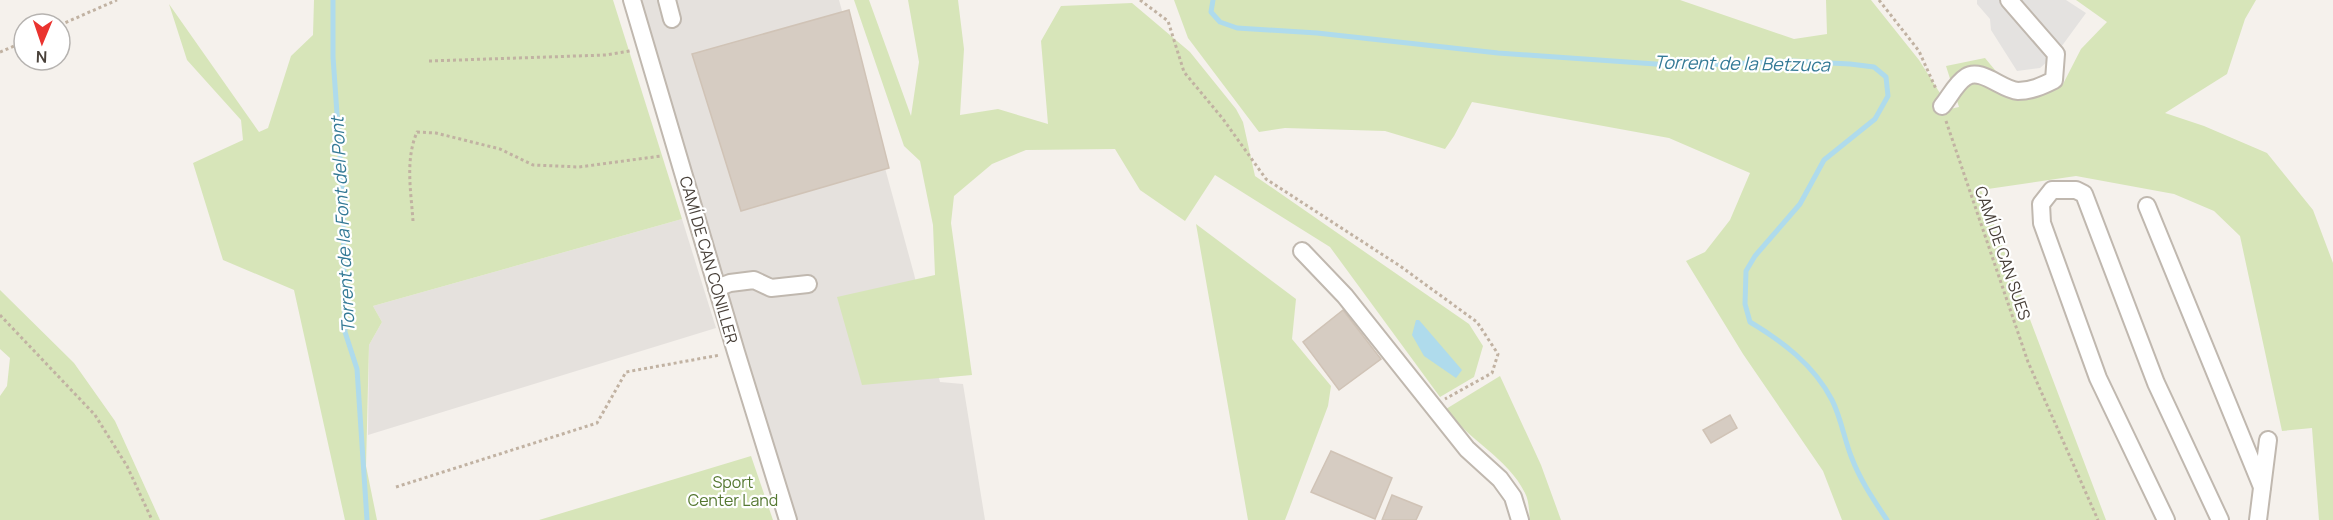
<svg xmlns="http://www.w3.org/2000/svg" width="2333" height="520" font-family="Manrope,sans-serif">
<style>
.industrial{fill:#e5e1dd}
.green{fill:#d7e5b9}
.parking{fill:#e4e2e0}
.water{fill:#afdbec}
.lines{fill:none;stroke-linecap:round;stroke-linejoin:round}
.stream{stroke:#afdbec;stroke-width:5}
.building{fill:#d6ccc2;stroke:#d0c3b6;stroke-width:1.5}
.minor-casing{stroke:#c0b8af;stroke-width:20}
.path{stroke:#c1b2a2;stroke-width:3;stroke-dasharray:3 3;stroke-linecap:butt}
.minor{stroke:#fff;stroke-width:16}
.labels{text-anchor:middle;stroke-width:4.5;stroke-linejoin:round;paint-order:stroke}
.street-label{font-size:16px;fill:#49413a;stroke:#fff}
.park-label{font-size:16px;fill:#557831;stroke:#fff}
.water-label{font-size:18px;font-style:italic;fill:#347a96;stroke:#fff}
</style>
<rect width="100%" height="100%" fill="#f5f1ec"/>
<g class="industrial">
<path d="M639 0H839L914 274 940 382 963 384 985 520H797Z"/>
<path d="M682 219 716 328 368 435 369 345 382 322 373 306Z"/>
</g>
<g class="green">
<path d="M314 0H613L682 219 373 306 382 322 369 345 366 466 377 520H345L294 290 223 260 193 163 243 140 241 120 187 60 169 4 259 132 268 128 291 56 313 35Z"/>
<path d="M854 0H869L911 116 919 62 908 0H958L964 49 960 115 998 109 1048 124 1041 41 1061 6 1132 3 1190 52 1236 109 1243 122 1255 176 1469 324 1483 346 1474 377 1440 397 1330 247 1215 175 1185 221 1140 190 1115 149 1026 150 992 164 954 196 951 223 972 375 862 385 837 297 935 275 933 225 920 161 904 146Z"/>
<path d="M1174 0H1680L1794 39 1827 34 1826 0H1871L1919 60 1950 109 1959 107 1946 66 1985 58 2019 99 2063 84 2081 49 2107 22 2076 0H2256L2245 19 2227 74 2165 113 2204 126 2267 153 2313 210 2333 263V520H2319L2312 428 2282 431 2240 236 2214 211 2174 194 2076 176 1981 190 2106 520H1842L1823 471 1743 354 1686 261 1705 252 1730 220 1750 173 1669 138 1472 102 1454 136 1445 149 1385 131 1285 128 1259 132 1188 38Z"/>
<path d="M1196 224 1296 299 1292 339 1331 386 1328 406 1285 520H1248Z"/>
<path d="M0 290 74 363 115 421 160 520H0V396L7 386 10 358 0 349Z"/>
<path d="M1500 376 1541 465 1561 520H1530C1529 512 1529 500 1525 493 1508 458 1468 440 1446 409Z"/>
<path d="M751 456 773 520H539Z"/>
</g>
<path class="parking" d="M1977 0H2066L2086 13 2056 54 2040 68 2017 71 1991 30 1990 19 1977 4Z"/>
<path class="water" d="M1416 320H1419L1462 370 1456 378 1424 356 1412 335Z"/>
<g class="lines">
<g class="stream">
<path d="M333 0V57L343 199 345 332 357 369 367 520"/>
<path d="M1213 0 1211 12 1220 22 1237 28 1317 33 1498 53 1684 66 1792 61 1850 64 1874 67 1886 77 1888 96 1875 119 1824 160 1800 204 1755 256 1746 271 1745 304 1750 322C1782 341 1814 365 1832 400 1841 418 1844 438 1851 456 1860 480 1873 499 1887 520"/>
</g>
</g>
<g class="building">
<path d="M849 10 889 168 741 211 692 54Z"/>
<path d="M1343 310 1381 359 1339 390 1303 342Z"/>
<path d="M1730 415 1737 428 1711 443 1703 430Z"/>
<path d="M1331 451 1392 478 1375 519 1311 492Z"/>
<path d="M1392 495 1422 507 1416 520H1382Z"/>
</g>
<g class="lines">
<defs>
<g id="minor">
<path d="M632 0 736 352 788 520"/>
<path d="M667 0 672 19"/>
<path d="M1942 106C1949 98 1956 83 1966 77 1981 67 2002 90 2018 91 2031 91 2042 86 2054 80L2056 54 2009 0"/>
<path d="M2147 206 2262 487"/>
<path d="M1302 251 1345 296 1467 449 1500 479 1513 497 1520 520"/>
<path d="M717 288 730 283 754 280 771 288 808 284"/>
<path d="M2166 520 2098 378 2042 223 2041 204 2052 190H2076L2084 194 2156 383 2220 520"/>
<path d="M2258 520 2268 440"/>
</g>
</defs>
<use href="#minor" class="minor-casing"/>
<g class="path">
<path d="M1140 0 1168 21 1184 72 1223 119 1266 179 1400 266 1477 322 1498 354 1492 373 1445 399"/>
<path d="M1879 0 1919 51 1936 89"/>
<path d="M60 25 117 0"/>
<path d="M0 52 24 42"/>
<path d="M429 61 606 55 630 51"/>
<path d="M1946 121 2028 362 2098 520"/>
<path d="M413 221C411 191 405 160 417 132L436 133 500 149 533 165 579 167 661 156"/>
<path d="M0 315 95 415 127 466 152 520"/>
<path d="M396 487 597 423 626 372 720 355"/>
</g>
<use href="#minor" class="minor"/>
</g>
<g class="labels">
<g class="street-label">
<text transform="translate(2003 253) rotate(71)" y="6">CAMÍ DE CAN SUES</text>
<text transform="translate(709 260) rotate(74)" y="6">CAMÍ DE CAN CONILLER</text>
</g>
<g class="park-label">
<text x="733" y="488">Sport<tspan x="733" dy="18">Center Land</tspan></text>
</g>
<g class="water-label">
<text transform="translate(1742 64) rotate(1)" y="6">Torrent de la Betzuca</text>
<text transform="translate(343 225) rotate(-93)" y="6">Torrent de la Font del Pont</text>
</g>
</g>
<g transform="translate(42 42) rotate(182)"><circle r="28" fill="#ffffff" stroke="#b6b3b0" stroke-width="1.5"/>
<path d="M0-4.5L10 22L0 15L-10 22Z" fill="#ea332f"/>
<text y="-9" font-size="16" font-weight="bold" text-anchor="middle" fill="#49413a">N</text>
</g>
</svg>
